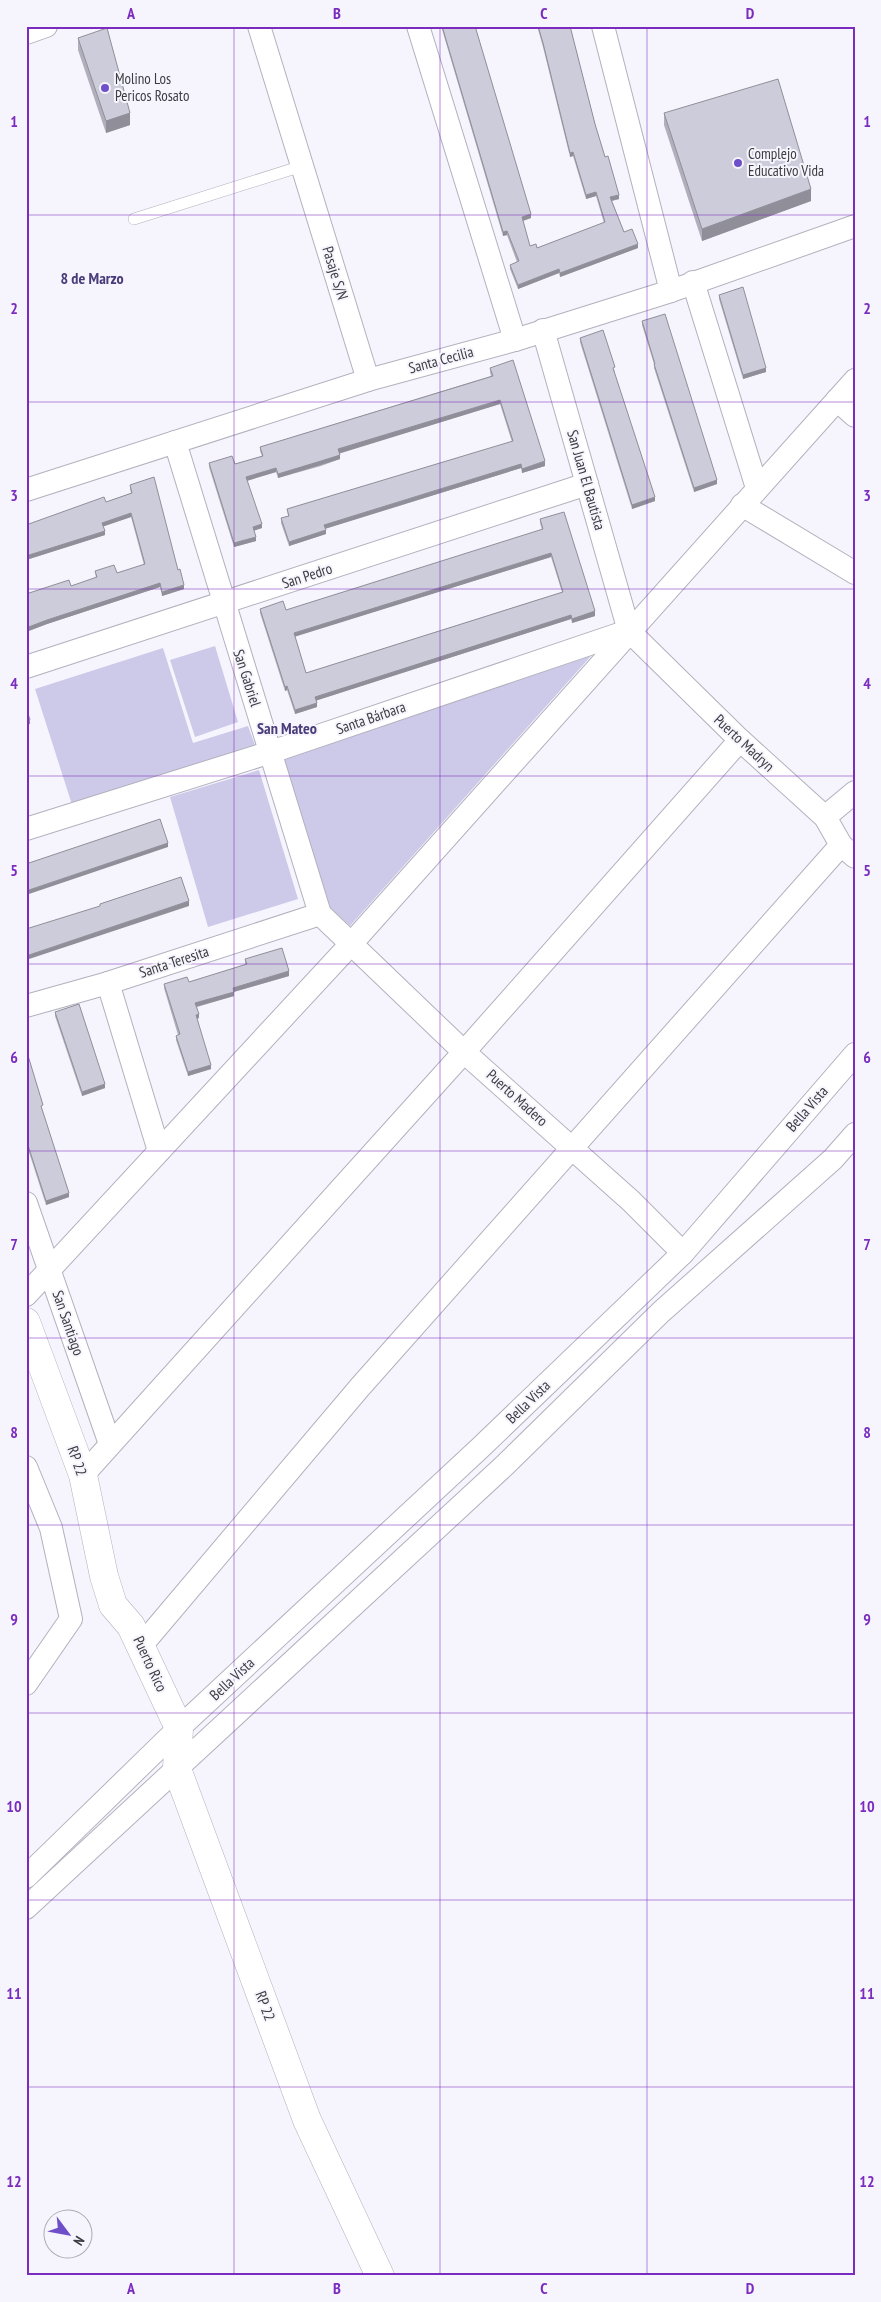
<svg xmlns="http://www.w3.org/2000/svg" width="881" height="2302" font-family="'PT Sans Narrow',sans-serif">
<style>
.green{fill:#cdc9e9}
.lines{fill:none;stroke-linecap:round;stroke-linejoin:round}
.service-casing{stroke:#b2b1be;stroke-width:12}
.minor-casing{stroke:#b2b1be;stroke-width:24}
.tertiary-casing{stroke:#b2b1be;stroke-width:29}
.service{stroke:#fff;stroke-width:11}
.minor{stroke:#fff;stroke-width:22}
.tertiary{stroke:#fff;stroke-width:28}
.wall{fill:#b0afbb;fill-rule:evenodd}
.shaded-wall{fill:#908f99}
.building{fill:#cdccda;stroke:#908f99;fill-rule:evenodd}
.grid{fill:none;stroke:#7b2cbf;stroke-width:1;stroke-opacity:0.55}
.poi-dot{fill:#6f4fc9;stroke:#f6f5fd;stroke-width:2}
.labels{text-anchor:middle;stroke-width:4;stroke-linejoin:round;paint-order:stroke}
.poi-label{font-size:15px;fill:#3c3c41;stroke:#f6f5fd;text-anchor:start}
.street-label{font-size:15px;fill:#3c3c41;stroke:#f6f5fd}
.neighbourhood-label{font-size:16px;font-weight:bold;fill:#493c79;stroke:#f6f5fd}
.neatline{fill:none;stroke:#7b2cbf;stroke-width:2}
.grid-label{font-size:16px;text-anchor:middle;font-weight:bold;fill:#7b2cbf}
</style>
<rect width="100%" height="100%" fill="#f6f5fd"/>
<g class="green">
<path d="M215 646 238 722 195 737 170 660Z"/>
<path d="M163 648 193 743 248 726 258 753 74 811 35 689Z"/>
<path d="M591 656 350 926 325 903 281 760Z"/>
<path d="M259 770 298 899 208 927 170 797Z"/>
</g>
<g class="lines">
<defs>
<path id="service" d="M134 219 302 166"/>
<g id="minor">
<path d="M259 26 368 380"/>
<path d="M418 26 515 340"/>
<path d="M603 26 671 291"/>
<path d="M26 33 46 26"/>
<path d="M693 282 757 488"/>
<path d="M543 330 629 631 740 740 825 817 841 845 855 857"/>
<path d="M837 400 855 416"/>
<path d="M175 442 320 914 464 1052 631 1201 683 1253"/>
<path d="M26 490 368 380 515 340 671 291 855 226"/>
<path d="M742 505 855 573"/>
<path d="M26 667 587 484"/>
<path d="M825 817 855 792"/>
<path d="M26 829 271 752 628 631"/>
<path d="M108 983 159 1151"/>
<path d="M26 1006 108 983 320 914"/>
<path d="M26 1203 110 1444"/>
<path d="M26 1295 351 944 855 380"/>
<path d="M26 1467 51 1528 71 1619 26 1684"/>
<path d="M83 1475 464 1052 740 740"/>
<path d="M141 1646 360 1387 841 845"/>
<path d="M26 1877 179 1728 480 1448 683 1253 855 1054"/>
<path d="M26 1908 505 1465 661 1312 833 1159 855 1134"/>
</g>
<path id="tertiary" d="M26 1322 83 1475 104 1576 113 1605 131 1626 179 1728 177 1769 307 2120 380 2276"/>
</defs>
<use href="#service" class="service-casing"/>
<use href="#minor" class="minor-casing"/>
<use href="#tertiary" class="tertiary-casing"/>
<use href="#service" class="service"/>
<use href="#minor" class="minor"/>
<use href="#tertiary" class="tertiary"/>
</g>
<g class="wall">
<path d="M441 26H475L531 218 523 221 530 246 537 248 604 223 596 196 586 199 573 156 570 157 543 47 537 26H570L595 124 605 157 619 199 612 201 624 232 638 248 560 277 559 273 518 289 510 269V265L517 262 507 235 503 236Z"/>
<path d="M78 38 130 125 106 133 78 50Z"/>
<path d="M664 113 811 201 702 241 664 125Z"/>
<path d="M719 295 766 372 743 379 719 299Z"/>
<path d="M642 321 717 484 694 492 654 368V364L642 325Z"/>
<path d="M580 338 615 371 614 372 655 501 632 509 580 342Z"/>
<path d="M490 368 545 466 522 473 521 468 325 529 326 534 289 546 281 523V518L288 516 287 509 512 442 500 404 339 453 340 459 321 466 278 478 276 472 247 481 262 528 254 530 256 541 234 547 209 467V463L235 464 262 456 260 451V447L491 376 490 372Z"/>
<path d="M130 485 178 570 184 589 162 596 160 587 47 624 26 632V594L71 586 96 578 95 571 117 573 144 565 131 517 103 526 105 535 26 560V525L106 502 131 493 130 489Z"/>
<path d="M540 519 595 616 572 623 571 619 317 700V707L295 714 287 690 285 691 260 613V609L286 610 542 530 540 523ZM551 557 562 592 306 673 295 636Z"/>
<path d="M245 959 289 976 234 992V996L197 1007 199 1018 197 1019 211 1069 188 1076 176 1040V1036L178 1035 164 988V984L189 982 245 965Z"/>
<path d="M55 1012 105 1088 82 1096 55 1016Z"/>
<path d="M26 1049 42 1110 69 1197 46 1205 26 1143Z"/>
</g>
<g class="shaded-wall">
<path d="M130 113V125L106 133V121Z"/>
<path d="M573 152V156L570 157V153Z"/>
<path d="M811 189V201L702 241V229Z"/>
<path d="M596 192V196L586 199V195Z"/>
<path d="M619 195V199L610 201V197Z"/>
<path d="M531 214V218L522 221V217Z"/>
<path d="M507 231V235L503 236V232Z"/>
<path d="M638 244V248L560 277V273Z"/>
<path d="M559 269V273L518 289V285Z"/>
<path d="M766 368V372L743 379V375Z"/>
<path d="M500 400V404L338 454V449Z"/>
<path d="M340 455V459L278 478V474Z"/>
<path d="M545 461V466L522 473V469Z"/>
<path d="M521 464V468L324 529V525Z"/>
<path d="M276 468V472L246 481V477Z"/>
<path d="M717 480V484L694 492V488Z"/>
<path d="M655 497V501L632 509V505Z"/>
<path d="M131 513V517L102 527V523Z"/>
<path d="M262 524V528L253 531V527Z"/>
<path d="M326 530V534L289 546V542Z"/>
<path d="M105 531V535L26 560V556Z"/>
<path d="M256 537V541L234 547V543Z"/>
<path d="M551 553V557L294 637V633Z"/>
<path d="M160 583V587L47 624 26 632V628L47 620Z"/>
<path d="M184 585V589L162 596V592Z"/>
<path d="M595 611V616L572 623V619Z"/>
<path d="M571 615V619L315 701V697Z"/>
<path d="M287 686V690L285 691V687Z"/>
<path d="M317 703V707L295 714V710Z"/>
<path d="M30 720V724L26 725V721Z"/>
<path d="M168 843V847L26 895V891Z"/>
<path d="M189 901V906L26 960V956Z"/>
<path d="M289 971V976L233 992V988Z"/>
<path d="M234 992V996L195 1007V1003Z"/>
<path d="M199 1014V1018L196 1019V1015Z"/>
<path d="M211 1065V1069L188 1076V1072Z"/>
<path d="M105 1084V1088L82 1096V1092Z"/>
<path d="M69 1193V1197L46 1205V1201Z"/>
</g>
<g class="building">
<path d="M442 26H475L531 214 522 217 530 246 536 244 537 248 605 222 596 192 586 195 573 152 570 153 543 43 538 26H570L595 124 605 157 608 156 619 195 610 197 624 232 632 229 638 244 560 273 559 269 518 285 510 265 519 261 507 231 503 232Z"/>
<path d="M107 28 130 113 106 121 78 38Z"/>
<path d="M778 79 811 189 702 229 664 113Z"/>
<path d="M743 287 766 368 743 375 719 295Z"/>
<path d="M665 314 717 480 694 488 654 364H655L642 321Z"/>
<path d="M603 330 615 367 613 368 655 497 632 505 580 338Z"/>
<path d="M513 360 545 461 522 469 521 464 324 525 326 530 289 542 281 518 289 516 287 509 513 441 500 400 338 449 340 455 321 461 278 474 276 468 246 477 262 524 253 527 256 537 234 543 209 463 232 456 235 464 263 456 260 447 493 376 490 368Z"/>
<path d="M154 477 178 570 180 569 184 585 162 592 160 583 47 620 26 628V594L69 580 71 586 97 577 95 571 114 565 117 573 145 564 131 513 102 523 105 531 26 556V525L104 497 106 502 132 493 130 485Z"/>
<path d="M564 512 595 611 572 619 571 615 315 697 317 703 295 710 287 686 285 687 260 609 283 601 286 610 543 529 540 519ZM551 553 563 592 306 673 294 633Z"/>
<path d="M26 707 30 720 26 721Z"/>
<path d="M160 819 168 843 26 891V864Z"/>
<path d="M181 877 189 901 26 956V929L100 906V904Z"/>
<path d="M282 948 289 971 233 988 234 992 195 1003 199 1014 196 1015 211 1065 188 1072 176 1036 180 1034 164 984 187 977 189 982 247 964 245 959Z"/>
<path d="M79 1004 105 1084 82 1092 55 1012Z"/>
<path d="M26 1049 43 1105 41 1106 69 1193 46 1201 26 1139Z"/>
</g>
<path class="grid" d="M234 26V2276M440 26V2276M647 26V2276M26 215H855M26 402H855M26 589H855M26 776H855M26 964H855M26 1151H855M26 1338H855M26 1525H855M26 1713H855M26 1900H855M26 2087H855"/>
<g class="poi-dot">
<circle cx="105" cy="88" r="5"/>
<circle cx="738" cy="163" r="5"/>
</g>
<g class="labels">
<g class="poi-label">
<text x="115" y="84">Molino Los<tspan x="115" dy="17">Pericos Rosato</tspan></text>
<text x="748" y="159">Complejo<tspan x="748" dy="17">Educativo Vida</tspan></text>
</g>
<g class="street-label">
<text transform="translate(335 273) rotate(73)" y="5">Pasaje S/N</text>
<text transform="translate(441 360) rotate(-15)" y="5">Santa Cecilia</text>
<text transform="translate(586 480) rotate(74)" y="5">San Juan El Bautista</text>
<text transform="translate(307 576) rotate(-18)" y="5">San Pedro</text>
<text transform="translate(247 678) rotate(72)" y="5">San Gabriel</text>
<text transform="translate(371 718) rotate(-19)" y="5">Santa Bárbara</text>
<text transform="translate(744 743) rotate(43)" y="5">Puerto Madryn</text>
<text transform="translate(174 962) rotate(-18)" y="5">Santa Teresita</text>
<text transform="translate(517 1098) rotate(42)" y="5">Puerto Madero</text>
<text transform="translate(807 1109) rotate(-49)" y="5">Bella Vista</text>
<text transform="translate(68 1323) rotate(71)" y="5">San Santiago</text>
<text transform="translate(528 1402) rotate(-44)" y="5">Bella Vista</text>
<text transform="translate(77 1461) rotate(71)" y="5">RP 22</text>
<text transform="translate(150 1664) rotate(65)" y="5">Puerto Rico</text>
<text transform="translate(232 1679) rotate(-43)" y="5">Bella Vista</text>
<text transform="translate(265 2006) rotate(70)" y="5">RP 22</text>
</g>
<g class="neighbourhood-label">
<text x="92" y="284">8 de Marzo</text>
<text x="287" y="734">San Mateo</text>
</g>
</g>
<rect width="881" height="2302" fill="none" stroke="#f6f5fd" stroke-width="55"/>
<g transform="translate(68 2234) rotate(122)"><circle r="24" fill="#f6f5fd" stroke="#acabb2"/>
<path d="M0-4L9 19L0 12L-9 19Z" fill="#6f4fc9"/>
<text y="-8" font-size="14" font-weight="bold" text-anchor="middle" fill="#3c3c41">N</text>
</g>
<rect x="28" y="28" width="826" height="2246" class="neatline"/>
<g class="grid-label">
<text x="131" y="19">A</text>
<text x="337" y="19">B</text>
<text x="544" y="19">C</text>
<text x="750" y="19">D</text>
<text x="14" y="127">1</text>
<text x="867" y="127">1</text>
<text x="14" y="314">2</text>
<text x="867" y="314">2</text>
<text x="14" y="501">3</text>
<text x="867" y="501">3</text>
<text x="14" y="689">4</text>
<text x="867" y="689">4</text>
<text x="14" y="876">5</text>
<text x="867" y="876">5</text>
<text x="14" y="1063">6</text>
<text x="867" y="1063">6</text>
<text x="14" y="1250">7</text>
<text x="867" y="1250">7</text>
<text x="14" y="1438">8</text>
<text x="867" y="1438">8</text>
<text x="14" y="1625">9</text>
<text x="867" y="1625">9</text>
<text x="14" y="1812">10</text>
<text x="867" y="1812">10</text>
<text x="14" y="1999">11</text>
<text x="867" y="1999">11</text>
<text x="14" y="2187">12</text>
<text x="867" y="2187">12</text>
<text x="131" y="2294">A</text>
<text x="337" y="2294">B</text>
<text x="544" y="2294">C</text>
<text x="750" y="2294">D</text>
</g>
</svg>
